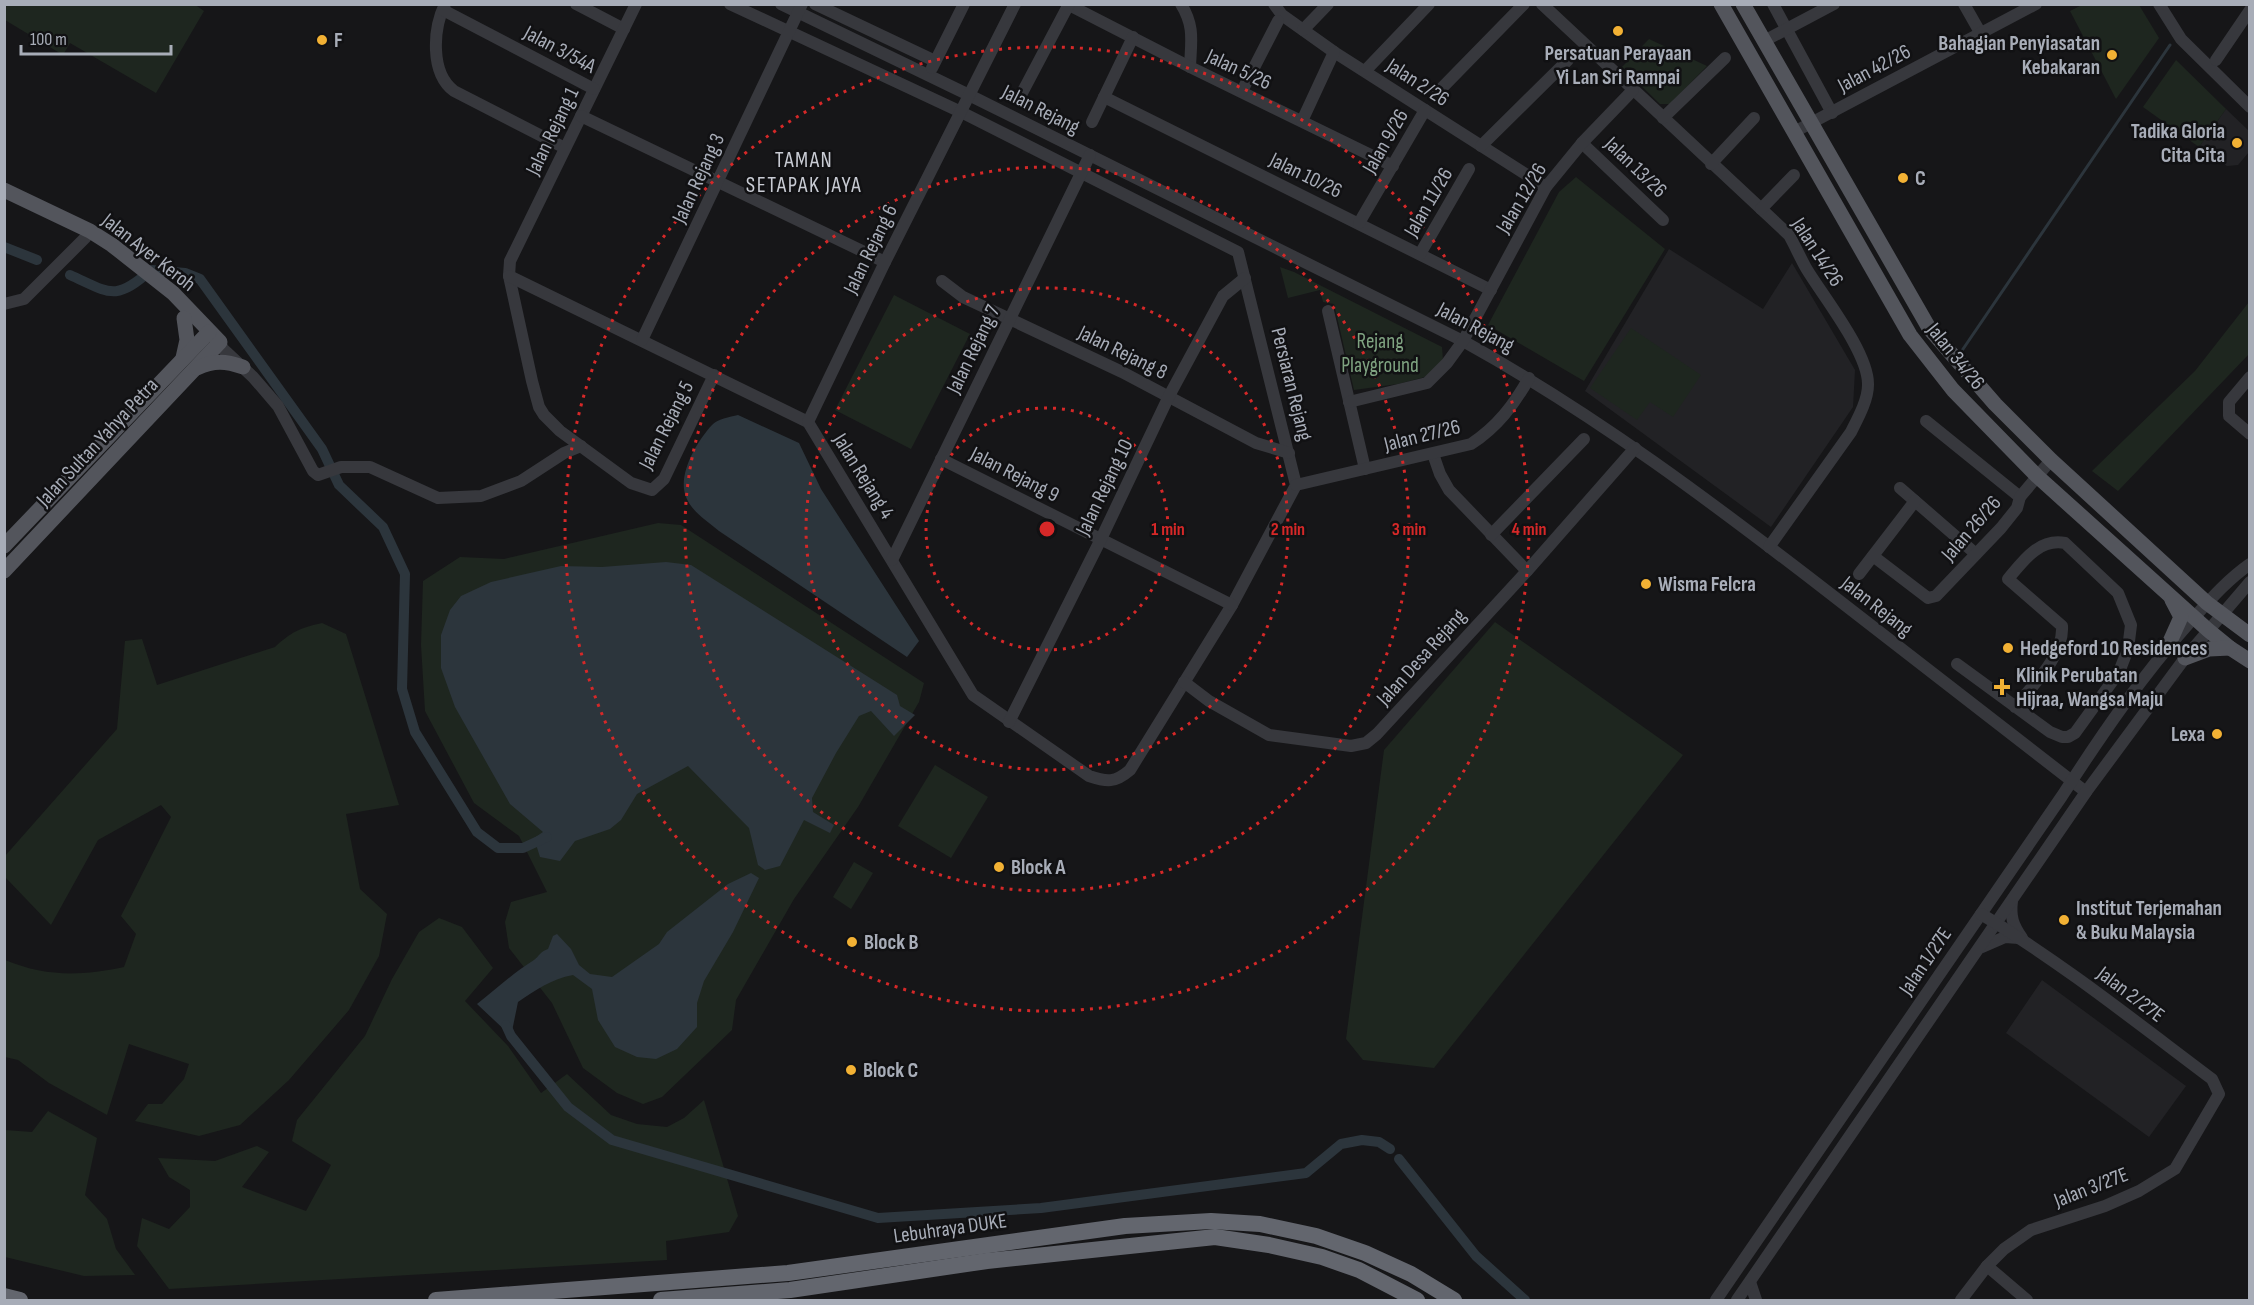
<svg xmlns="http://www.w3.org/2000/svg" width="2254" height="1305" font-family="'Sofia Sans Condensed',sans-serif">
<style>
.built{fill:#222225}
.green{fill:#1e261f}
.water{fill:#2c353c}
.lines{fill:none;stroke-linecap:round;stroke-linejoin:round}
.stream{stroke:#2c353c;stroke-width:3}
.canal{stroke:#2c353c;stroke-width:10}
.minor{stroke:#37383d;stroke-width:12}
.major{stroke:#53555c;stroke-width:15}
.highway{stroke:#63666e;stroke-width:16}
.ring{fill:none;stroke:#d62828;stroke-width:3;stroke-dasharray:3 6}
.poi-dot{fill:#f2b134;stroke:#111113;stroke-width:2}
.labels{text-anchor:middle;stroke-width:5;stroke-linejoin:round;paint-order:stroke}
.poi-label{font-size:21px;font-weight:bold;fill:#a8adb8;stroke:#111113;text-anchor:start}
.street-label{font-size:21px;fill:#a8adb8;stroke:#111113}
.park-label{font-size:21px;fill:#7fa381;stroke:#111113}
.neighbourhood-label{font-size:22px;letter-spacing:1.5px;fill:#c9ccd4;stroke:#111113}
.centre{fill:#d62828;stroke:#111113;stroke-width:3}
.ring-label{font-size:18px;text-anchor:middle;font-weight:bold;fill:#d62828;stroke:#111113;stroke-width:5;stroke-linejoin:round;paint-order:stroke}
</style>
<rect width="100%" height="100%" fill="#161618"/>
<g class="built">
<path d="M2226 109 2249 131V152L2238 165 2227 166 2199 147Z"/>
<path d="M1669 249 1763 309 1792 263 1855 370 1853 407 1771 527 1585 391Z"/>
<path d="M2042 980 2186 1086 2149 1137 2006 1033Z"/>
</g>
<g class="green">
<path d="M5 4H194L204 11 156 93 70 43 63 55 5 20Z"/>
<path d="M2082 5H2139L2159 38 2116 99 2070 11Z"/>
<path d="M1649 39 1707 66 1670 104H1660L1622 67Z"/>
<path d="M2176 60 2226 109 2199 147 2143 107Z"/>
<path d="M1576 177 1665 249 1584 381 1488 325 1559 192Z"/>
<path d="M1280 267 1294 272 1442 347 1443 360 1425 377 1398 384 1354 390 1334 304 1323 302 1320 290 1288 298Z"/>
<path d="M894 295 970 334 911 449 835 410Z"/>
<path d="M2249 302V354L2118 491 2092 471 2195 371Z"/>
<path d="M1631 328 1701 375 1673 417 1650 402 1637 420 1590 388Z"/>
<path d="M658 523 681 525 924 683 919 702 858 807 794 899 736 1000 732 1030 662 1097 643 1104 617 1093 583 1068 552 1003 509 948 505 922 511 902 547 892 519 836 474 803 425 711 421 645 423 581 460 557 504 559Z"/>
<path d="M1495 622 1683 755 1434 1068 1363 1060 1346 1039 1384 750Z"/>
<path d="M322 623 346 634 399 805 346 814 360 889 387 914 379 956 349 1010 289 1080 240 1125 199 1136 135 1121 148 1104H162L184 1079 189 1064 129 1044 107 1115 49 1083 18 1060 5 1057V960C46 977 81 976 124 967L136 934 121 916 171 817 161 805 98 840 51 925 5 877V856L117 729 125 641 142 639 157 685 275 647C291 632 300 628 322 623Z"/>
<path d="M935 765 988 797 951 858 898 826Z"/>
<path d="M854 862 873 873 851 909 833 897Z"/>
<path d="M439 918 462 927 493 968 465 1001 508 1046 541 1093 567 1074 611 1115 637 1124 667 1127 684 1118 704 1100 738 1216 729 1232 666 1241 667 1260 169 1289 137 1246 142 1218 169 1229 190 1207V1190L169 1177 158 1158 215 1161 257 1146 269 1152 242 1187 306 1211 331 1165 292 1141 297 1120 365 1036 392 979 419 932Z"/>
<path d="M48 1111 97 1138 85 1195 107 1219 116 1249 135 1275 84 1276 5 1257V1130L32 1132Z"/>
</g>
<g class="water">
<path d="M738 415 799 443 821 489 919 641 907 657 719 531C707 521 692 512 686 497 677 475 697 441 712 425 717 419 730 417 738 415Z"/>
<path d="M666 562 691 565 897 695 900 706 915 715 894 736 871 711 859 716 836 753 812 798 813 812 834 825 830 833 804 820 780 866 765 870 758 865 749 828 688 766 637 794 621 820 610 829 575 841 560 861 540 857 534 838 543 832 510 804 455 707 441 668V635L450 610 461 596 491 582 561 566 602 567Z"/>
<path d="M751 873 759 878 733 932 704 981 697 1003V1027L677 1049 656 1059 637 1057 615 1047 598 1020 592 989 573 975C551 979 536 990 518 1002L511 1036 477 1004C496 989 513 973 534 960 539 956 541 951 548 949L553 936 557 934 571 949 579 965 590 974 612 977 659 944 667 932 728 884Z"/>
</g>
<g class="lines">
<path class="stream" d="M1961 352 2170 45"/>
<g class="canal">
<path d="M4 247 37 260"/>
<path d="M70 275C110 293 115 302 151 270L185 273 200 279 322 449 339 485 383 527 405 574 402 689 415 732 477 832 498 848H523L547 837"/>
<path d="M506 1025 511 1036 568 1107 612 1140 878 1218 1041 1208 1306 1173 1341 1144 1362 1140 1379 1142 1390 1149"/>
<path d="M1399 1159 1476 1256 1525 1300"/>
</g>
<g class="minor">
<path d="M445 4C433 29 430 73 454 91L565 148"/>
<path d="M576 4 624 29"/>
<path d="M636 4 510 261 509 276 532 381 539 407 544 415 560 431 631 483 652 490 664 479 714 375"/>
<path d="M781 4 969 95 1463 341C1595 414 1713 503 1832 595 1917 661 2002 727 2086 792"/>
<path d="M815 4 935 61"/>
<path d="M1181 4C1195 27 1191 41 1190 67"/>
<path d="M1274 4 1282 15 1334 52 1546 187"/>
<path d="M1542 4 1789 235C1795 246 1800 257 1806 268 1822 295 1869 353 1868 385 1868 400 1858 418 1851 432L1769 547"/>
<path d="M1773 4 1832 113"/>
<path d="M1964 4 1981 34"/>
<path d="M2159 4 2181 39 2250 107"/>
<path d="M1069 5 1190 67 1393 166"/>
<path d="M443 10 594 89"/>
<path d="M1303 30 1328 4"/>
<path d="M1764 41 1834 4"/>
<path d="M2216 60 2250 10"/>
<path d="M932 68 964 4"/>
<path d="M1365 71 1429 4"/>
<path d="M1242 91 1278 21"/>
<path d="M1022 93 1069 4"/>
<path d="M1436 94 1524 4"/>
<path d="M1104 97 1491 290"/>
<path d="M581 116 885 262"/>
<path d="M1663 118 1725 58"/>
<path d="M1302 121 1334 52"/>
<path d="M1092 122 1133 37"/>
<path d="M1794 132 2036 4"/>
<path d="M1582 143 1663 220"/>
<path d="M1481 146 1568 60"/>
<path d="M1711 164 1754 118"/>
<path d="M1761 209 1794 175"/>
<path d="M1359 223 1425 110"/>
<path d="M1420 254 1469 169"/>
<path d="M509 276 808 422 973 695 1089 776C1107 782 1115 783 1130 770L1232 605 1296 485 1238 252 961 112 730 4"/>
<path d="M942 281 963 297 1122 372 1256 443 1289 453"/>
<path d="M4 304 24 299 85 238 90 231"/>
<path d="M1328 311 1365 469"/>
<path d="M642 340 802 4"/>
<path d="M220 342 223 349 253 377 278 406 313 471 318 475 341 467H370L438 498 481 496 521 481 564 453 581 446"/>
<path d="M2250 377 2229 402V416L2250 434"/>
<path d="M1349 402 1427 383 1447 363 1463 341 1546 187 1582 143 1633 90"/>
<path d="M1926 421 2020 497"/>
<path d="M808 422 885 262 1015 4"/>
<path d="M1433 454 1440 474 1449 490 1527 571"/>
<path d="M941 459 1232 605"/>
<path d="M1296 485 1471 444C1497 427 1514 405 1529 378"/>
<path d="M1900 488 1976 554"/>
<path d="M1491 535 1584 439"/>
<path d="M1873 556 1928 598 1936 596 2001 528 2017 508 2020 497 2051 460"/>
<path d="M892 560 1090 155"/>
<path d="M1859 574 1915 501"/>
<path d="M1957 664 2050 732 2062 737H2068L2075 733 2119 672 2128 649 2131 625 2118 593 2065 543C2039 538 2023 561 2008 579L2062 626C2064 656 2033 685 2015 707"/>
<path d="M1184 682 1209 701 1269 735 1351 746 1366 743 1377 734 1527 571 1635 448"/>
<path d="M1009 722 1101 539 1169 396 1223 296 1245 278"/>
<path d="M2012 901C2010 917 2013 925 2022 938"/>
<path d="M1982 947 2005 937 2019 938"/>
<path d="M1987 1266 2027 1300"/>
<path d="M1750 1282 1756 1300"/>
<path d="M1716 1300 2062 796C2102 734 2141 677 2190 622 2209 601 2227 580 2250 564"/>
<path d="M1737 1300 2086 792 2185 658 2250 582"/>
<path d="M1961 1300 1987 1266 2004 1249 2031 1230 2105 1206 2139 1191 2175 1169 2219 1094 2212 1079C2136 1022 2062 963 1981 914"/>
</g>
<g class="major">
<path d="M1721 4 1910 335 1953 390 2037 476 2208 630 2230 648 2250 661"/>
<path d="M1743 4 1929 328 1995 404 2051 460 2207 603 2250 635"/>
<path d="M4 190 90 231 112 245 173 293 220 342 4 571"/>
<path d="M183 358 187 340 184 318"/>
<path d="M197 368C214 360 226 361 243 367"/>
<path d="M4 546 209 332"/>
<path d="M2168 646 2181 617 2172 600"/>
<path d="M2185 658 2209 649 2230 648"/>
</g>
<g class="highway">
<path d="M4 1296 20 1300"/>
<path d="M436 1300 788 1273 1125 1226 1211 1221 1260 1224 1316 1236 1365 1253 1411 1274 1454 1300"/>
<path d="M661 1300 790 1290 987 1261 1215 1237 1269 1245 1322 1257 1359 1270 1417 1300"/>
</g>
</g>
<g class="ring">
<circle cx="1047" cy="529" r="121"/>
<circle cx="1047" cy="529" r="241"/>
<circle cx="1047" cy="529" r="362"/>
<circle cx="1047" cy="529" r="482"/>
</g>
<g class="poi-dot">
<circle cx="1618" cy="31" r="6"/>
<circle cx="322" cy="40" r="6"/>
<circle cx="2112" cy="55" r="6"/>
<circle cx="2237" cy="143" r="6"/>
<circle cx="1903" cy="178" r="6"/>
<circle cx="1646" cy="584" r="6"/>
<circle cx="2008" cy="648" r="6"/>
<path d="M1999 678h6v6h6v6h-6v6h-6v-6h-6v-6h6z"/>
<circle cx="2217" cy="734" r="6"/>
<circle cx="999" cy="867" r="6"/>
<circle cx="2064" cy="920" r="6"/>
<circle cx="852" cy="942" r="6"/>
<circle cx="851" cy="1070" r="6"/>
</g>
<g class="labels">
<g class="poi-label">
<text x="334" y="47">F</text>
<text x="2100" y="50" text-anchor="end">Bahagian Penyiasatan<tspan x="2100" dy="24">Kebakaran</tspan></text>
<text x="1618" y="60" text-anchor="middle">Persatuan Perayaan<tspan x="1618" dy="24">Yi Lan Sri Rampai</tspan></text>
<text x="2225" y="138" text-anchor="end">Tadika Gloria<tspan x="2225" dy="24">Cita Cita</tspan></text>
<text x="1915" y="185">C</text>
<text x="1658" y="591">Wisma Felcra</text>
<text x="2020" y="655">Hedgeford 10 Residences</text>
<text x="2016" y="682">Klinik Perubatan<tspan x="2016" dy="24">Hijraa, Wangsa Maju</tspan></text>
<text x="2205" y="741" text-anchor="end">Lexa</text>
<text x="1011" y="874">Block A</text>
<text x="2076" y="915">Institut Terjemahan<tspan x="2076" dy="24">&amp; Buku Malaysia</tspan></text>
<text x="864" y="949">Block B</text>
<text x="863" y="1077">Block C</text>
</g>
<g class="street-label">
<text transform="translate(560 49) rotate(28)" y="7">Jalan 3/54A</text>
<text transform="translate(1874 68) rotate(-28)" y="7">Jalan 42/26</text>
<text transform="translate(1239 69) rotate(25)" y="7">Jalan 5/26</text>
<text transform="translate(1418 82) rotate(33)" y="7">Jalan 2/26</text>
<text transform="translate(1041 109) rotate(27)" y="7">Jalan Rejang</text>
<text transform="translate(552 131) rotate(-64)" y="7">Jalan Rejang 1</text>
<text transform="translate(1385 141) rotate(-60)" y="7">Jalan 9/26</text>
<text transform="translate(1636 167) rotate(44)" y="7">Jalan 13/26</text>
<text transform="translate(1306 175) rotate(26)" y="7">Jalan 10/26</text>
<text transform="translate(698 178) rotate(-65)" y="7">Jalan Rejang 3</text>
<text transform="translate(1521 198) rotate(-59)" y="7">Jalan 12/26</text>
<text transform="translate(1428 202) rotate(-60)" y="7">Jalan 11/26</text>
<text transform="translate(870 249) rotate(-64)" y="7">Jalan Rejang 6</text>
<text transform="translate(149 252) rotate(38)" y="7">Jalan Ayer Keroh</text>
<text transform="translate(1818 252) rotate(57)" y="7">Jalan 14/26</text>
<text transform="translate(1476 327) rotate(28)" y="7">Jalan Rejang</text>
<text transform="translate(973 349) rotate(-64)" y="7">Jalan Rejang 7</text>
<text transform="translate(1123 352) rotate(26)" y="7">Jalan Rejang 8</text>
<text transform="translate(1956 356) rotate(51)" y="7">Jalan 34/26</text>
<text transform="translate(1292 384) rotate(76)" y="7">Persiaran Rejang</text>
<text transform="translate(666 425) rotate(-63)" y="7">Jalan Rejang 5</text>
<text transform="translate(1422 435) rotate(-14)" y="7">Jalan 27/26</text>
<text transform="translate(97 442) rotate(-47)" y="7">Jalan Sultan Yahya Petra</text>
<text transform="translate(1015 474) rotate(27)" y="7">Jalan Rejang 9</text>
<text transform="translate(864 476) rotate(58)" y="7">Jalan Rejang 4</text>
<text transform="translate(1104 487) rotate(-64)" y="7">Jalan Rejang 10</text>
<text transform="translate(1971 528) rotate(-49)" y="7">Jalan 26/26</text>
<text transform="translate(1877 606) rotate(38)" y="7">Jalan Rejang</text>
<text transform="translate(1421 657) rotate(-48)" y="7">Jalan Desa Rejang</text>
<text transform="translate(1925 961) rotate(-56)" y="7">Jalan 1/27E</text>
<text transform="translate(2131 994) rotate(37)" y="7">Jalan 2/27E</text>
<text transform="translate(2091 1187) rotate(-21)" y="7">Jalan 3/27E</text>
<text transform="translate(950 1228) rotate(-8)" y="7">Lebuhraya DUKE</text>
</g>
<g class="park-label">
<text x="1380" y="348">Rejang<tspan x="1380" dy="24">Playground</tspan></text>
</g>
<g class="neighbourhood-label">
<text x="804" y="167">TAMAN<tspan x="804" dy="25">SETAPAK JAYA</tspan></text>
</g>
</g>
<circle cx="1047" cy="529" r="9" class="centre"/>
<g class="ring-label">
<text x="1168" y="535">1 min</text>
<text x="1288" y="535">2 min</text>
<text x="1409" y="535">3 min</text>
<text x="1529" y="535">4 min</text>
</g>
<rect width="2254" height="1305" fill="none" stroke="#a8adb8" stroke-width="12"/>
<path d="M21 45v9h150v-9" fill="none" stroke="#a8adb8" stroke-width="3"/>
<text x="30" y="45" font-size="18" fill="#a8adb8" stroke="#111113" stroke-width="4.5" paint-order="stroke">100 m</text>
</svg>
